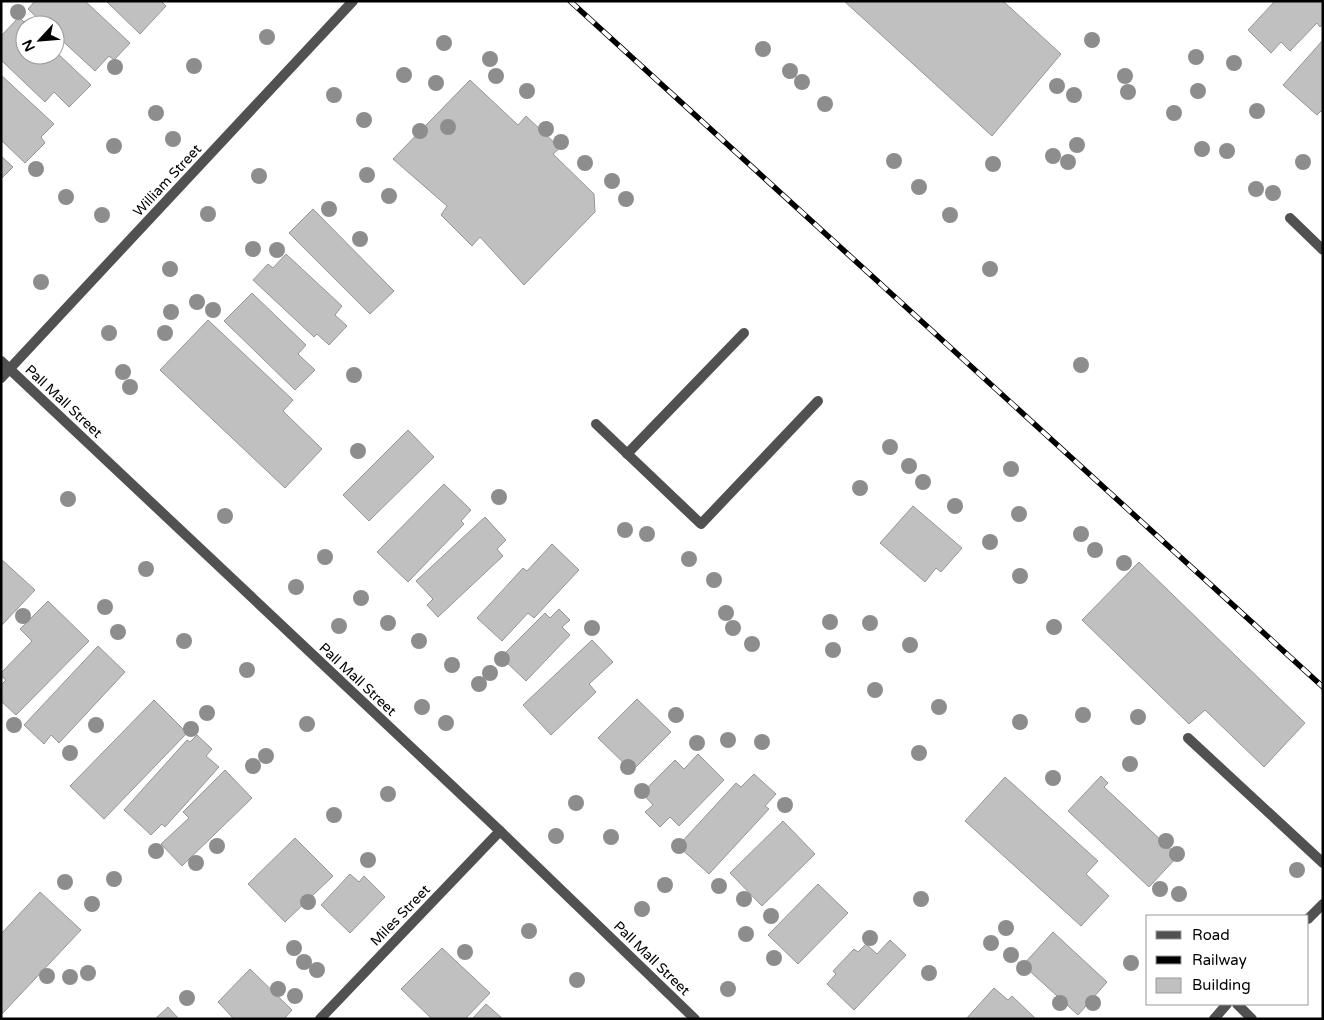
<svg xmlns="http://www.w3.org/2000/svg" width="1324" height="1020" font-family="'Varela Round',sans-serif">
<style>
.building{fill:#c0c0c0;stroke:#959595}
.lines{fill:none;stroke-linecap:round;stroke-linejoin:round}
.service{stroke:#515151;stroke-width:10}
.minor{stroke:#515151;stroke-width:10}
.rail-casing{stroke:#000;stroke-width:5.5}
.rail{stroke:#fff;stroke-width:4;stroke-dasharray:11;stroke-linecap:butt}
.tree{fill:#8d8d8d}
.labels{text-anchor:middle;stroke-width:4.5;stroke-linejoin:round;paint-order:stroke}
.street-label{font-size:14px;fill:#000;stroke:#fff}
</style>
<rect width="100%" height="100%" fill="#fff"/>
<g class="building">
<path d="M35 1H85L130 43 114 60 109 56 95 71 55 34V25H45L28 9Z"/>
<path d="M106 1H161L166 6 140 34Z"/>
<path d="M844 1H1003L1061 54 992 136Z"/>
<path d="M1275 1H1323V24L1320 27 1317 23 1290 51 1281 42 1271 53 1248 30Z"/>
<path d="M19 17 27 25H25V55H55V51L91 85 69 107 54 92 45 102 1 60V36Z"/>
<path d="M1323 40V112L1321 111 1317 115 1283 85Z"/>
<path d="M1 75 54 124 41 137 45 143 25 163 1 140Z"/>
<path d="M470 80 518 125 526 116 560 148 553 154 594 194 595 212 524 285 480 237 472 246 441 215 447 206 393 159Z"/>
<path d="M1 156 13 167 1 179Z"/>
<path d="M313 209 394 291 370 314 289 233Z"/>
<path d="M286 254 342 306 335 315 347 326 329 345 317 334 314 337 253 280 268 264 273 268Z"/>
<path d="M252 293 306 345 298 354 315 370 295 390 224 321Z"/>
<path d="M208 320 293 400 283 411 322 449 285 488 160 370Z"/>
<path d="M408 430 434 457 369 521 343 495Z"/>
<path d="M444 484 471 510 461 521 464 524 408 582 377 552Z"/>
<path d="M913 506 962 548 941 572 936 568 925 582 880 543Z"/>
<path d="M485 517 506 540 497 549 503 556 438 617 427 605 433 599 416 581Z"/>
<path d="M552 544 579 570 534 618 528 613 502 641 477 618 523 568 527 571Z"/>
<path d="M1 559 35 590 1 626Z"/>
<path d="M1139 562 1305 723 1264 767 1205 710 1189 724 1082 620Z"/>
<path d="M48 601 89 641 16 715 1 701V685L6 680 1 676V673L32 641 20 629Z"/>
<path d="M559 609 570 620 562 627 570 635 526 681 501 657 545 613 550 618Z"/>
<path d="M592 640 613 662 589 684 596 692 551 735 523 705Z"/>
<path d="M98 646 125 672 59 743 51 735 44 744 24 725Z"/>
<path d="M637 699 671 732 632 771 598 738Z"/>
<path d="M154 700 187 733 104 819 70 786Z"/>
<path d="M197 735 212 749 206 756 219 767 165 827 162 824 151 835 124 810 187 740 190 742Z"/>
<path d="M698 754 724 780 679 826 670 817 660 827 645 812 653 805 642 793 675 760 684 769Z"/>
<path d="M225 770 252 798 182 866 161 844 189 818 183 812Z"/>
<path d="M754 774 776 794 765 806 769 809 709 874 678 846 736 783 741 787Z"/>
<path d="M1101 776 1108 783 1104 787 1178 856 1149 887 1068 811Z"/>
<path d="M1005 777 1098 861 1086 874 1109 896 1081 926 965 821Z"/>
<path d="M783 821 815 854 762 906 730 873Z"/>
<path d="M295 838 333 876 285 922 248 884Z"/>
<path d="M350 874 359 882 364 876 385 897 350 933 321 905Z"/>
<path d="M818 884 848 913 798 964 768 935Z"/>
<path d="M40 892 81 930 1 1015V934Z"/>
<path d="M1053 932 1107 982 1078 1015 1023 965Z"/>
<path d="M890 940 906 955 854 1010 827 984 836 974 833 971 854 949 858 952 866 944 877 954Z"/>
<path d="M442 948 490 993 465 1019H432L401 989Z"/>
<path d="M250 969 292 1010 284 1019H234L218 1002Z"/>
<path d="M994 988 1008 1000 1012 996 1036 1019H966Z"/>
<path d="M486 1004 503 1019H472Z"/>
<path d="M168 1007 179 1019H155Z"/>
</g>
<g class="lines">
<g class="service">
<path d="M1290 218 1323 250"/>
<path d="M596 424 701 524 818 401"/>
<path d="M627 454 744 333"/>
<path d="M1188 738 1323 863"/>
<path d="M1237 1004 1252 1019"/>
</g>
<g class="minor">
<path d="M1 361 500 831 695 1019"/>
<path d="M1 378 353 1"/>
<path d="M1308 919 1323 904"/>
<path d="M320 1019 500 831"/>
<path d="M1214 1019 1227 1004"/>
</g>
<defs>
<path id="rail" d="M570 1 1323 687"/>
</defs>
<use href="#rail" class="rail-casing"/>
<use href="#rail" class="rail"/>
</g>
<g class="tree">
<circle cx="18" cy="12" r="8"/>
<circle cx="267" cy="37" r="8"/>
<circle cx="1092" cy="40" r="8"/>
<circle cx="444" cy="43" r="8"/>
<circle cx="763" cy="49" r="8"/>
<circle cx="1196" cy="57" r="8"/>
<circle cx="490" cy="59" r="8"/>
<circle cx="1234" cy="63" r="8"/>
<circle cx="194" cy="66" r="8"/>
<circle cx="115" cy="67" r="8"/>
<circle cx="790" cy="71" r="8"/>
<circle cx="404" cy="75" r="8"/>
<circle cx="496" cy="76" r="8"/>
<circle cx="1125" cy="76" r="8"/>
<circle cx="802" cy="82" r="8"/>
<circle cx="436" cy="83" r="8"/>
<circle cx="1057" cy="86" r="8"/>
<circle cx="527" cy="91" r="8"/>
<circle cx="1198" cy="91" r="8"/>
<circle cx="1128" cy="92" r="8"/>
<circle cx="334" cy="95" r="8"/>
<circle cx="1074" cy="95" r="8"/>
<circle cx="825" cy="104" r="8"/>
<circle cx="1257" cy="111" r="8"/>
<circle cx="156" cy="113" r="8"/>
<circle cx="1174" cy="113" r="8"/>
<circle cx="364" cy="120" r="8"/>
<circle cx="448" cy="127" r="8"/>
<circle cx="546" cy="129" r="8"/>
<circle cx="420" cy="131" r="8"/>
<circle cx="173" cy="139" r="8"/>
<circle cx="561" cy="142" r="8"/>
<circle cx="1077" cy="145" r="8"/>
<circle cx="114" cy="146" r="8"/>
<circle cx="1202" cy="149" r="8"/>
<circle cx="1227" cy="151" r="8"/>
<circle cx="1053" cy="156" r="8"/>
<circle cx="894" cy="161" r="8"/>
<circle cx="1068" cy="162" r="8"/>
<circle cx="1303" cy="162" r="8"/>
<circle cx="585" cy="163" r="8"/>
<circle cx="993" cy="164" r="8"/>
<circle cx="36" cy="169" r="8"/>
<circle cx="367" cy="175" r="8"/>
<circle cx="259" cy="176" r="8"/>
<circle cx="612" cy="181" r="8"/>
<circle cx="919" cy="187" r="8"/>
<circle cx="1256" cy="189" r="8"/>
<circle cx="1273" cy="193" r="8"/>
<circle cx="389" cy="196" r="8"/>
<circle cx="66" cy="197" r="8"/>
<circle cx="626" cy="199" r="8"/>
<circle cx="329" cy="209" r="8"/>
<circle cx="208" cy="214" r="8"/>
<circle cx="102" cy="215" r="8"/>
<circle cx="950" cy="215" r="8"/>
<circle cx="360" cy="239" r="8"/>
<circle cx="253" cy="249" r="8"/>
<circle cx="277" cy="250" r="8"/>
<circle cx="170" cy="269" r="8"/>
<circle cx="990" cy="269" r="8"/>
<circle cx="41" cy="282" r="8"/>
<circle cx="197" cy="302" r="8"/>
<circle cx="213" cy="310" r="8"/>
<circle cx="171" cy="312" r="8"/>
<circle cx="109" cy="333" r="8"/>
<circle cx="165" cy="333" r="8"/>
<circle cx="1081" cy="365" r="8"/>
<circle cx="123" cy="372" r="8"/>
<circle cx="354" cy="375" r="8"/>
<circle cx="130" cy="387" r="8"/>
<circle cx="890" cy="447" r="8"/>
<circle cx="358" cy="451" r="8"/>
<circle cx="909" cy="466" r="8"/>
<circle cx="1011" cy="469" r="8"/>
<circle cx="923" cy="482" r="8"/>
<circle cx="860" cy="488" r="8"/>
<circle cx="499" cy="497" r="8"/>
<circle cx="68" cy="499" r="8"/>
<circle cx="955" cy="506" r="8"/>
<circle cx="1019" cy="514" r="8"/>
<circle cx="225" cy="516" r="8"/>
<circle cx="625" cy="530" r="8"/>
<circle cx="647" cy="534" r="8"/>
<circle cx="1081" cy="534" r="8"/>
<circle cx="990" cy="542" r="8"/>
<circle cx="1095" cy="550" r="8"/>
<circle cx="325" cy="557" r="8"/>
<circle cx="689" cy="559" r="8"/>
<circle cx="1124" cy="563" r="8"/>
<circle cx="146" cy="569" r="8"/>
<circle cx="1020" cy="576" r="8"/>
<circle cx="714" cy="580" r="8"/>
<circle cx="296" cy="587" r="8"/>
<circle cx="361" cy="598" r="8"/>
<circle cx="105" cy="607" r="8"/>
<circle cx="726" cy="613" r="8"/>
<circle cx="23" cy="616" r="8"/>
<circle cx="830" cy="622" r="8"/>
<circle cx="388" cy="623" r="8"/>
<circle cx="870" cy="623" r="8"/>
<circle cx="339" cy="626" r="8"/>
<circle cx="1054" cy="627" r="8"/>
<circle cx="592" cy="628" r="8"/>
<circle cx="733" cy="628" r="8"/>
<circle cx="118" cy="632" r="8"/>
<circle cx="184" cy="641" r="8"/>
<circle cx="419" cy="641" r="8"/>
<circle cx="752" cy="644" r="8"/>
<circle cx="910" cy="645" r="8"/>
<circle cx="833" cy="650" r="8"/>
<circle cx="502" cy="659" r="8"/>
<circle cx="452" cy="665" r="8"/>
<circle cx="247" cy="670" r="8"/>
<circle cx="490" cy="673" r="8"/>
<circle cx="479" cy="684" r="8"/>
<circle cx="875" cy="690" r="8"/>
<circle cx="422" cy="707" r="8"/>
<circle cx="939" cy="707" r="8"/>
<circle cx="207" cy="713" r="8"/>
<circle cx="676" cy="715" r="8"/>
<circle cx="1083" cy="715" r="8"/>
<circle cx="1138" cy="717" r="8"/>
<circle cx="1020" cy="722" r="8"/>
<circle cx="446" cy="723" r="8"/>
<circle cx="307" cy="724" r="8"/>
<circle cx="14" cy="725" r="8"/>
<circle cx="96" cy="725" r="8"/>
<circle cx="191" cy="729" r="8"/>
<circle cx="728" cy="740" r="8"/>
<circle cx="762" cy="742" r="8"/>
<circle cx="697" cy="743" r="8"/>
<circle cx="70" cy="753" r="8"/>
<circle cx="919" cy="753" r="8"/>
<circle cx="266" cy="756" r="8"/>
<circle cx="1130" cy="764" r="8"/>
<circle cx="253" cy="766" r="8"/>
<circle cx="628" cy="767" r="8"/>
<circle cx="1053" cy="778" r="8"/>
<circle cx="642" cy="791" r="8"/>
<circle cx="388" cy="794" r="8"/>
<circle cx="576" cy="803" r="8"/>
<circle cx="785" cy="805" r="8"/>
<circle cx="334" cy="815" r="8"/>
<circle cx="556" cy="836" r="8"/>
<circle cx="611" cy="837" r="8"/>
<circle cx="1166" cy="841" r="8"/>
<circle cx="217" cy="846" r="8"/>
<circle cx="679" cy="846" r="8"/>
<circle cx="156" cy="851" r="8"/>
<circle cx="1177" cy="854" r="8"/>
<circle cx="368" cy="860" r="8"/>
<circle cx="196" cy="863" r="8"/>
<circle cx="1297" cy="870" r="8"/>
<circle cx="114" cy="879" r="8"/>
<circle cx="65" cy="882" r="8"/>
<circle cx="665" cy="885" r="8"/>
<circle cx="719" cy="886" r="8"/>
<circle cx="1160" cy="889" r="8"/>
<circle cx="1179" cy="894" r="8"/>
<circle cx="744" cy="899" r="8"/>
<circle cx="921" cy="899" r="8"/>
<circle cx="308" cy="902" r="8"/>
<circle cx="92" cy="904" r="8"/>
<circle cx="642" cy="909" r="8"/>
<circle cx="771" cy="916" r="8"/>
<circle cx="1006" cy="928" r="8"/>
<circle cx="529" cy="931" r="8"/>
<circle cx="746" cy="934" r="8"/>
<circle cx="870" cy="938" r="8"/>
<circle cx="991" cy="943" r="8"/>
<circle cx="294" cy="948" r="8"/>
<circle cx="465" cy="952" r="8"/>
<circle cx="1011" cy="955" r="8"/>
<circle cx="774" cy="958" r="8"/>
<circle cx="304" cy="962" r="8"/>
<circle cx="1131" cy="963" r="8"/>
<circle cx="1024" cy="968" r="8"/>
<circle cx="317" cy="970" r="8"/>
<circle cx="88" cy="973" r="8"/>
<circle cx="929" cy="973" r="8"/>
<circle cx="47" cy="976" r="8"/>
<circle cx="70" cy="977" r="8"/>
<circle cx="577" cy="980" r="8"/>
<circle cx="278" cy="989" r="8"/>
<circle cx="728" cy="989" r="8"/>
<circle cx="295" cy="996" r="8"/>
<circle cx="187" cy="998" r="8"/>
<circle cx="1060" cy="1003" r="8"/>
<circle cx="1093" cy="1003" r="8"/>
</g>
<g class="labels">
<g class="street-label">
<text transform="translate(167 180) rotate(-47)" y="5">William Street</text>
<text transform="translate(64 401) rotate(43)" y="5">Pall Mall Street</text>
<text transform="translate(358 679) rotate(43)" y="5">Pall Mall Street</text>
<text transform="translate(400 915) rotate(-46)" y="5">Miles Street</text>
<text transform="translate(652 958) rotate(44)" y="5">Pall Mall Street</text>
</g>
</g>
<rect width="1324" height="1020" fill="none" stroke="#000000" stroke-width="5"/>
<rect x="1146" y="915" width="162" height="90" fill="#ffffff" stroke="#999999"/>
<rect x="1156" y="931" width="25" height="8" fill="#515151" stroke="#999999"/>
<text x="1192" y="940" font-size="15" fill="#000000">Road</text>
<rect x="1156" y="956" width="25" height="8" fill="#000000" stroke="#999999"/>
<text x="1192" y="965" font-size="15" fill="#000000">Railway</text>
<rect x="1156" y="978" width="25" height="15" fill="#c0c0c0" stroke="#999999"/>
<text x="1192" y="990" font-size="15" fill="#000000">Building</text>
<g transform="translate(40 40) rotate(244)"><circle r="24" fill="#ffffff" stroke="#999999"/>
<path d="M0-4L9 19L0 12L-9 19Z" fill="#000000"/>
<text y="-8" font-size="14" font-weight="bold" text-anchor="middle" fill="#000000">N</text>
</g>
</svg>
